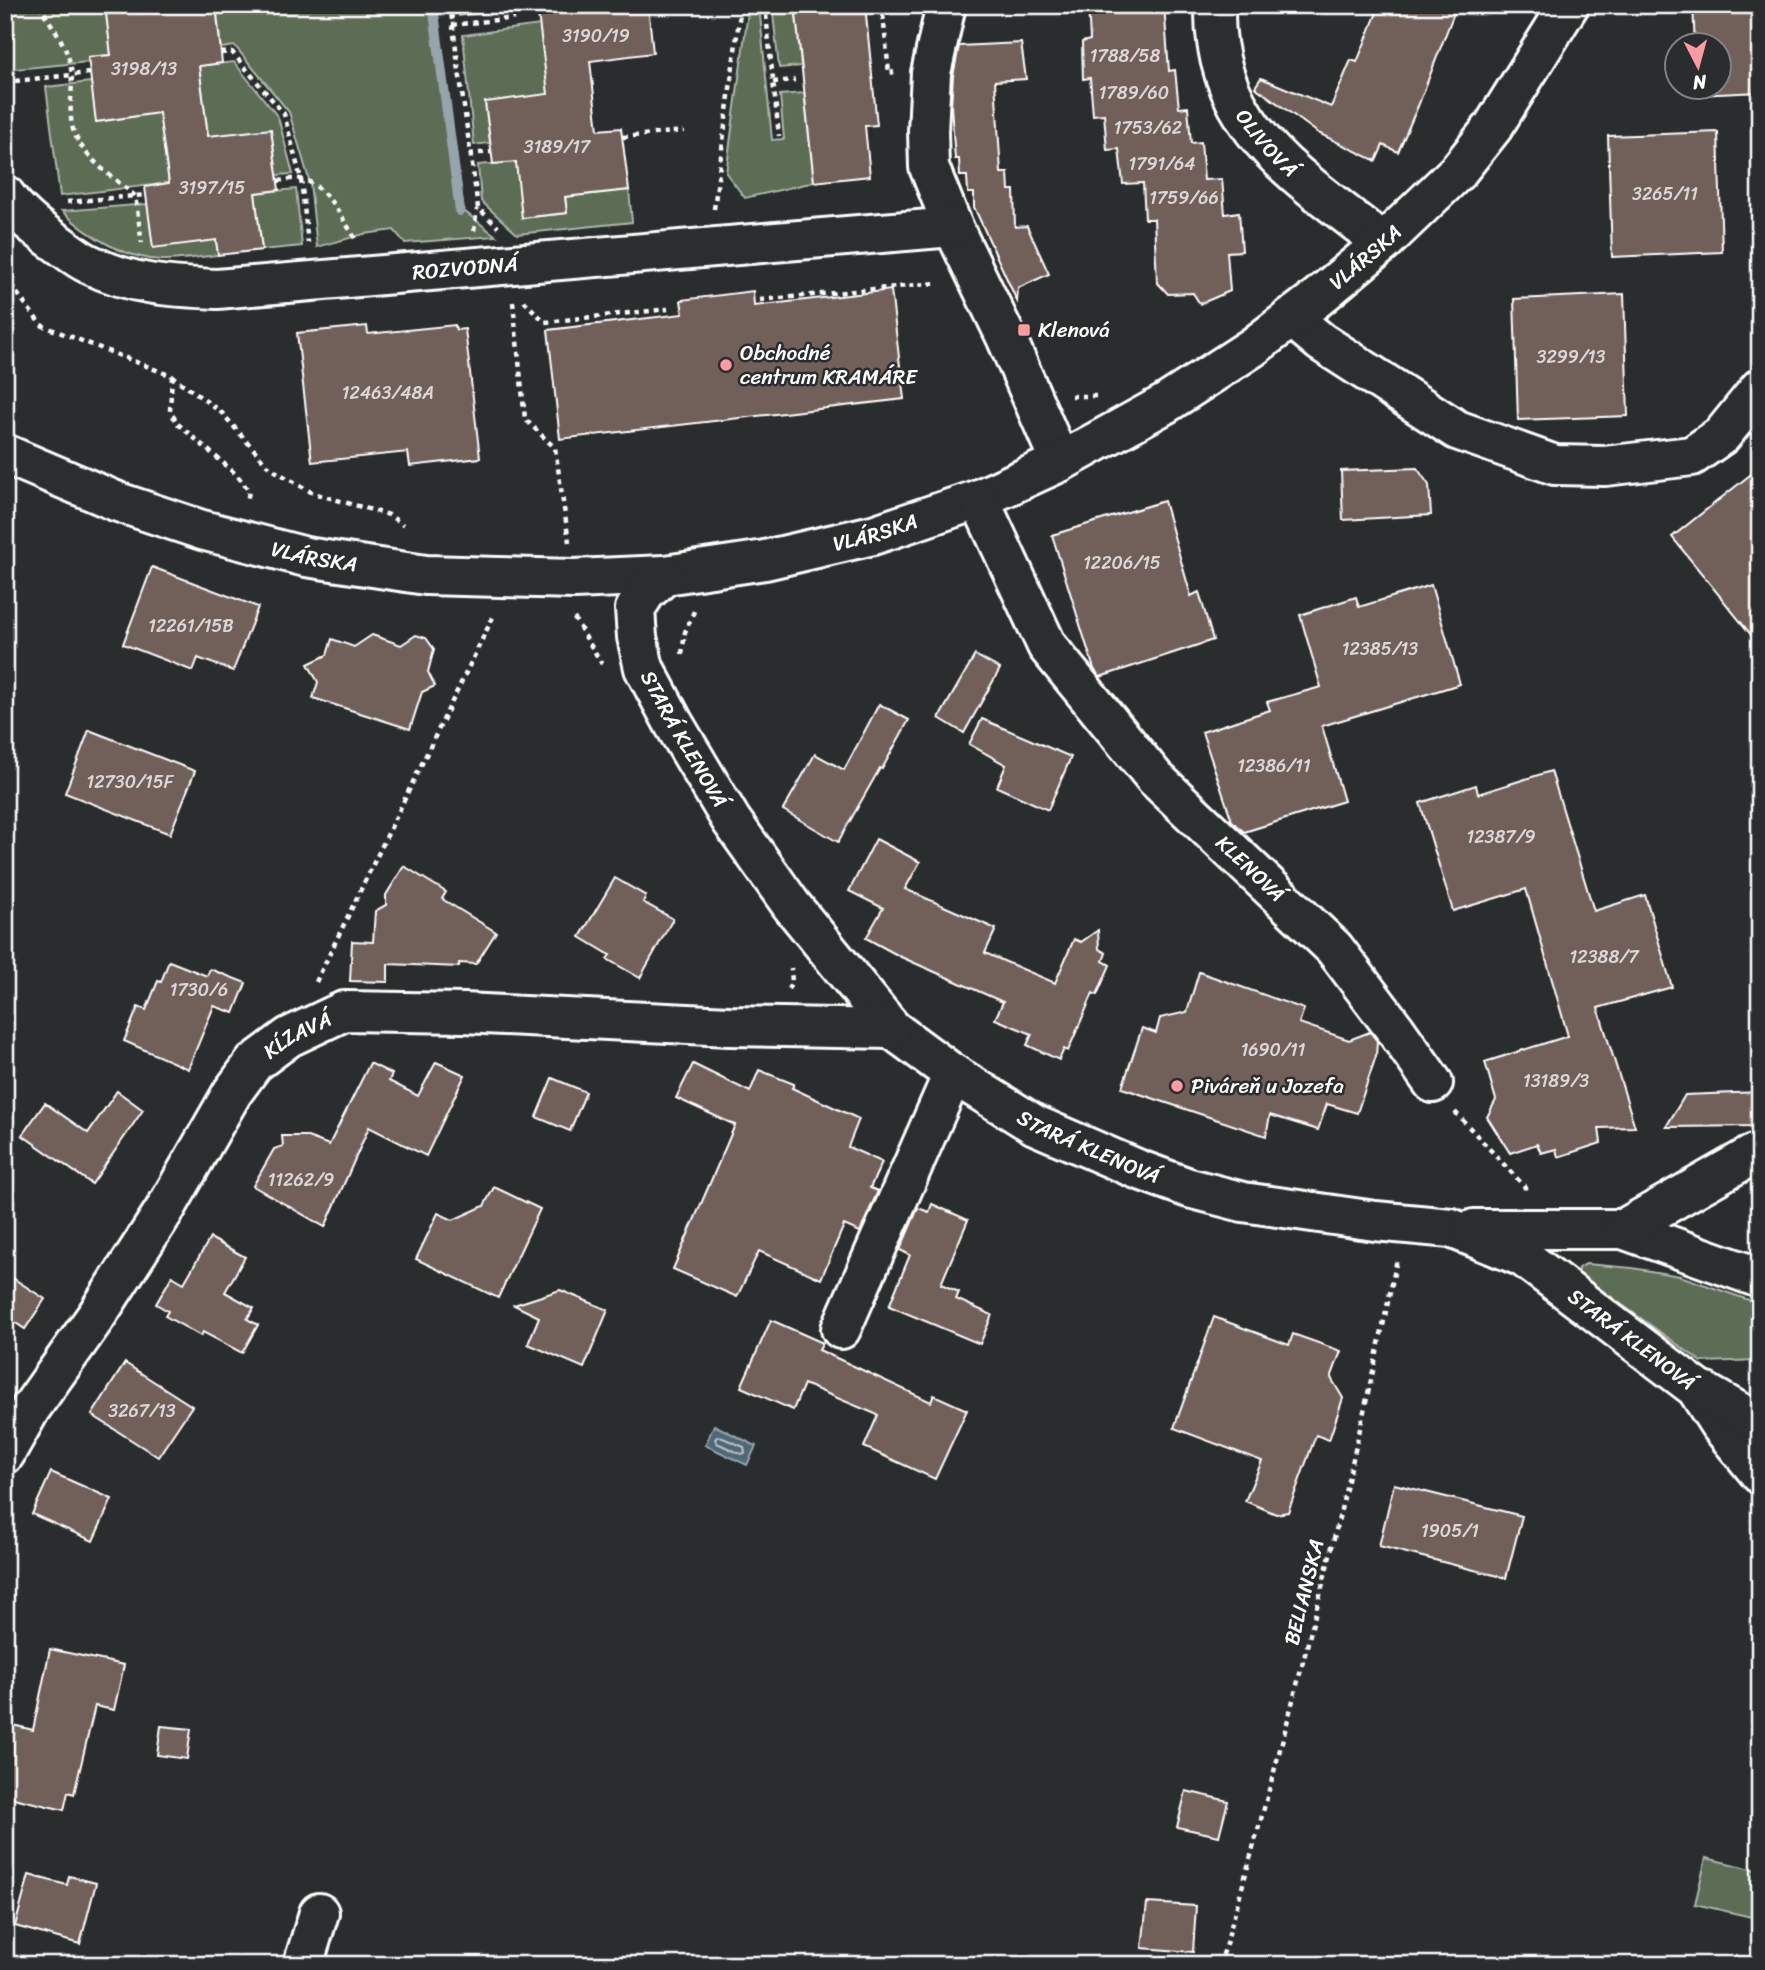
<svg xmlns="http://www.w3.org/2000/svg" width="1765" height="1970" font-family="Sriracha,sans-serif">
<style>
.green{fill:#5b6c55;stroke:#adb6aa;stroke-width:2}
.water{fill:#506775;stroke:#96a4ac;stroke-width:2}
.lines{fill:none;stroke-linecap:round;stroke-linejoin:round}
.shore{stroke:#b9c2c8;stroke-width:2}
.stream{stroke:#96a4ac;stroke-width:10}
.building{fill:#71605a;stroke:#fff;stroke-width:2}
.minor-casing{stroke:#fff;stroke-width:44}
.path{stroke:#fff;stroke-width:4.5;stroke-dasharray:5 5;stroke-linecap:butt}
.minor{stroke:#2a2d2e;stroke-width:38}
.poi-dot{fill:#ff9aa2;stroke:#2a2d2e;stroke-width:2.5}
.labels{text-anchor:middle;stroke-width:5;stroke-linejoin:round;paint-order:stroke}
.number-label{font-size:18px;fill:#dcd7d6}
.street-label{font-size:21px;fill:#fff;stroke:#2a2d2e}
.poi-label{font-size:21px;fill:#fff;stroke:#2a2d2e;text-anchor:start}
</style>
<rect width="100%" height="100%" fill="#2a2d2e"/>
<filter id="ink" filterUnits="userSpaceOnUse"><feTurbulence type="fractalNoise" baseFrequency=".0143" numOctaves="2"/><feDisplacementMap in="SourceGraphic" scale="14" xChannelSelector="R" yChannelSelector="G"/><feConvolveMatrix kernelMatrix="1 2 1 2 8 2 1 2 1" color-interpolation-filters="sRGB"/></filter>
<g filter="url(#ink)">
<g class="green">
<path d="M5 5H105L111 55 88 57V62L5 70Z"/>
<path d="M216 5H435L464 211 496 236 405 243 394 230 364 234 317 247 310 183 289 112 235 46 221 48Z"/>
<path d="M458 5H513L514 9 459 16Z"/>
<path d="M749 5H759L772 140 784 139 780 95 804 93 814 182 745 198 726 173Z"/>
<path d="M772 5H795L801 66 779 68Z"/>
<path d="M540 25 550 108 485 102 490 143 474 145 463 35Z"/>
<path d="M234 62 278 117 293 174 277 175 210 150 199 66Z"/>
<path d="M91 82 158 99 169 183 60 196 46 87Z"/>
<path d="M516 162 523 218 567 213 564 182 584 195 629 190 632 222 517 234 481 201 478 165Z"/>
<path d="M296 189 302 246 262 250 255 193Z"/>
<path d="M148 204 214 225 218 255C200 257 181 260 163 260 125 259 88 236 62 211Z"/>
<path d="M1586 1264 1632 1268 1680 1276 1760 1304V1360L1702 1362 1578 1273V1268Z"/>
<path d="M1706 1858 1760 1871V1919L1695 1904Z"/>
</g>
<path class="water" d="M714 1425 756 1446 747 1465 705 1445Z"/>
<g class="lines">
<path class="shore" d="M718 1436 744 1447 745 1453 741 1454 717 1443 715 1439Z"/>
<path class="stream" d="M433 5 460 211"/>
</g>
<g class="building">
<path d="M105 5H151L152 10 183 5H216L222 63 199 66 208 136 271 129 279 190 255 193 262 250 218 255 216 240 153 248 145 187 169 183 159 113 96 122 88 57 111 55Z"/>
<path d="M537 5H648L653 53 590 61 598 130 621 128 629 190 565 197 567 213 522 218 516 162 493 164 485 102 548 94Z"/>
<path d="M795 5H865L877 125 865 126 870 176 814 182Z"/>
<path d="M1088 5H1164L1169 71 1175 70 1179 108 1188 107 1191 143 1201 142 1204 180 1222 179 1225 214 1239 212 1242 251 1227 252 1230 291 1200 304 1193 293 1168 294 1157 282 1154 219H1145L1143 183 1123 184 1119 149 1107 150 1104 114 1093 115 1090 78 1083 79 1082 42 1090 40Z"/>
<path d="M1380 5H1457L1418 106 1398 152 1383 145 1376 161 1318 133 1255 87 1261 78 1331 107 1351 60 1357 62Z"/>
<path d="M1693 5H1760V92L1697 95 1696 88H1719V46H1695Z"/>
<path d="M1021 43 1026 79 995 81 1001 173H1008L1009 190H1014L1015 227 1027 226 1049 274 1018 288 1017 301 974 207V193H968L967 176H960L959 159H955L951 106 953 76 959 46Z"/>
<path d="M1718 132 1722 252 1612 257 1608 136Z"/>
<path d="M891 290 904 399 560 439 548 330 683 314 681 300 753 291 754 306Z"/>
<path d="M1624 294 1628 416 1518 420 1514 299Z"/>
<path d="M455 325 456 330 465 329 480 458 410 466 408 452 312 462 297 333 367 326 368 334Z"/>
<path d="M1760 467V646L1672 537Z"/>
<path d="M1417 468 1429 485 1431 515 1343 520 1341 471Z"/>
<path d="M1164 501 1191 596 1199 592 1213 640 1100 677 1094 669 1052 535Z"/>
<path d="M152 567 258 607 233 671 198 658 193 671 123 644Z"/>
<path d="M1431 585 1460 684 1322 726 1344 801 1244 832 1232 821 1202 732 1270 710 1267 702 1321 687 1300 615 1356 597 1359 607Z"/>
<path d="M372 635 401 645 416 635 426 638 434 649 428 672 435 686 422 692 410 729 313 698 318 682 308 664 327 655 332 639 354 647Z"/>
<path d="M975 655 1000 669 964 733 939 718Z"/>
<path d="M879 704 909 720 882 769 880 768 838 842 783 810 815 754 844 770Z"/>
<path d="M982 719 1071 757 1048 810 997 787 1006 765 969 744Z"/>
<path d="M89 730 195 771 170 834 65 793Z"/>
<path d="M1551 771 1594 911 1645 895 1672 987 1598 1008 1635 1127 1599 1128 1601 1143 1558 1157 1556 1149 1541 1153 1537 1144 1510 1153 1487 1117 1496 1100 1485 1062 1568 1036 1526 889 1453 911 1420 803 1476 785 1478 794Z"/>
<path d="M876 839 920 862 905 889 996 929 985 953 1055 983 1074 939 1081 942 1098 930 1099 949 1106 953 1103 961 1110 965 1097 995 1093 993 1068 1051 1064 1049 1059 1060 1027 1045 1032 1034 995 1019 1003 1002 901 957 866 938 883 908 849 891Z"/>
<path d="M404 866 446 892 442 899 496 932 476 964 459 963V967L388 964V982L350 981 352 941 373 942 375 911 386 905V895Z"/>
<path d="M615 878 646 896 643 902 673 919 640 978 607 959 610 955 580 937Z"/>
<path d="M169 961 207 976 210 969 246 983 234 1013 214 1006 188 1069 124 1041 138 1007 146 1010 158 981 161 982Z"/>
<path d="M1199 972 1304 1009 1299 1023 1349 1040 1370 1032 1377 1041 1376 1056 1357 1113 1327 1104 1318 1130 1270 1115 1266 1136 1122 1088 1142 1028 1156 1033 1160 1018 1187 1012Z"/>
<path d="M436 1062 465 1075 426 1156 369 1127 325 1227 253 1186 274 1149 283 1146 282 1136H305L329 1145 370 1063 392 1074 389 1081 418 1096Z"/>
<path d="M693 1064 750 1092 759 1070 794 1084 792 1088 859 1119 848 1147 882 1162 870 1188 878 1191 860 1232 844 1225 821 1279 759 1251 737 1297 673 1269 735 1125 676 1098Z"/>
<path d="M552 1078 586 1092 570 1131 536 1117Z"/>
<path d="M117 1091 143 1110 92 1184 22 1135 45 1103 88 1133Z"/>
<path d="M1760 1092V1126L1666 1127 1685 1095Z"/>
<path d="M494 1187 540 1209 498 1298 416 1259 438 1213 453 1220 484 1206Z"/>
<path d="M932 1204 968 1220 941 1284 959 1292 956 1299 992 1315 980 1344 889 1306 910 1255 900 1250 918 1208 929 1212Z"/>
<path d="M210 1238 245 1257 225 1292 254 1308 247 1319 258 1325 242 1353 203 1332 201 1336 165 1316 168 1311 156 1304 172 1276 184 1283Z"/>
<path d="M5 1273 45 1299 25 1329 5 1316Z"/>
<path d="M560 1290 608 1310 584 1368 528 1344 539 1317 514 1305Z"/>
<path d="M1214 1317 1289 1345 1293 1334 1341 1351 1331 1378 1343 1398 1329 1440 1316 1435 1288 1512 1276 1514 1245 1501 1262 1461 1174 1428Z"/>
<path d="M771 1320 823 1343 819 1350 931 1402 934 1395 967 1410 935 1479 864 1447 878 1415 804 1384 793 1410 741 1387Z"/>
<path d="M125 1363 192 1406 158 1457 92 1415Z"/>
<path d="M51 1472 112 1499 93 1541 32 1514Z"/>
<path d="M1394 1484 1522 1516 1506 1578 1379 1546Z"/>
<path d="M50 1649 124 1665 114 1710 95 1706 74 1794 68 1792 64 1810 5 1796V1723L33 1730Z"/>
<path d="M161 1726 191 1729 187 1759 157 1755Z"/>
<path d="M1186 1791 1228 1801 1219 1836 1177 1827Z"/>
<path d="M29 1875 67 1885 69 1876 96 1883 80 1944 15 1926Z"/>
<path d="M1147 1903 1196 1906 1193 1952 1142 1948Z"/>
</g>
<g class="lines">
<defs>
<g id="minor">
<path d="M946 5 931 73 928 131 929 167 953 227 1006 337 1060 462"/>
<path id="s1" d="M1215 5C1212 129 1298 175 1383 243"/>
<path id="s2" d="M5 195C17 213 35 227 53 240 65 248 76 258 89 264 130 285 172 287 217 289L953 227"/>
<path d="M1291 317 1321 342 1457 430 1555 465 1605 466 1692 456 1722 435 1760 388"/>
<path id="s3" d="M5 454 118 502 202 530 306 557 426 575 574 579 665 575 765 560 873 535 979 499 1060 462 1165 404 1253 347 1316 299 1383 243 1458 171 1493 127 1569 5"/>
<path id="s4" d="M979 499 1047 646 1155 778 1334 948 1395 1029 1433 1083"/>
<path id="s5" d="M665 575 646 592 635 609 637 637 644 668 674 724 731 820 792 906 892 1029 953 1074 1035 1125 1137 1169 1189 1188 1243 1202 1375 1221 1451 1228 1523 1257 1696 1388 1719 1424 1760 1474"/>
<path d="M1474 1229H1623L1760 1278"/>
<path d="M1623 1229 1756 1153H1760"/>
<path d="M841 1329 953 1074"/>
<path d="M1704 1392 1760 1424"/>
<path id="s6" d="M5 1454 31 1408 97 1315 166 1208 232 1093 254 1063 289 1037 344 1011 464 1013 729 1026 892 1029"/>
<path d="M303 1965 319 1913"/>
</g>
</defs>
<use href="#minor" class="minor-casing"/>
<g class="path">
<path d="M39 5C50 23 65 42 70 63 76 89 64 115 77 139 89 162 116 179 135 196L142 243"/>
<path d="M450 5 478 208 498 227"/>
<path d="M765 5 779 136"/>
<path d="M882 5 889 73 894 72"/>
<path d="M452 25 515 18"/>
<path d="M221 53 232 52 284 114 301 179 308 243"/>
<path d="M5 82 90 73"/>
<path d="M773 82 795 80"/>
<path d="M623 137 684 131"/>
<path d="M469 154 491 152"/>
<path d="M278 181C284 180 293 178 300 179 324 182 345 222 356 240"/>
<path d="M67 202 146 195"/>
<path d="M714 209 741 5"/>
<path d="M474 231 477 209"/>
<path d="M5 277 41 325 172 376 222 413 270 468 313 493 389 515 403 525"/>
<path d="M760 300 938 283"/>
<path d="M524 301 545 322 668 309"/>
<path d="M513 302 525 419 555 448 569 542"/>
<path d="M172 376 170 411 178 424 237 475 249 491 247 502"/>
<path d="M1071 396H1098"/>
<path d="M574 618 602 664"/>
<path d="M682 654 685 632 695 609"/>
<path d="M316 982 494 615"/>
<path d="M788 989 792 983 791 968"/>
<path d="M1455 1112 1525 1187V1191"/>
<path d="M5 1501 8 1492"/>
<path d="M1220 1965C1287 1732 1348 1497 1397 1259"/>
</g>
<use href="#minor" class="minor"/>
</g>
</g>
<g class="poi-dot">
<rect x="1017" y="323" width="14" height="14" rx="3.5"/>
<circle cx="726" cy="365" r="7"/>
<circle cx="1177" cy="1086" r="7"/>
</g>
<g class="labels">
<g class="number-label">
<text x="596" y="42">3190/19</text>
<text x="1125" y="62">1788/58</text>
<text x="144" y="75">3198/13</text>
<text x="1134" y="99">1789/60</text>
<text x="1148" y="134">1753/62</text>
<text x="557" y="153">3189/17</text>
<text x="1162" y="170">1791/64</text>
<text x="212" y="194">3197/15</text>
<text x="1665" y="200">3265/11</text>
<text x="1184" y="204">1759/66</text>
<text x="1571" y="363">3299/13</text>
<text x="388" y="399">12463/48A</text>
<text x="1122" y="569">12206/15</text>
<text x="191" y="632">12261/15B</text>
<text x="1380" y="655">12385/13</text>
<text x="1274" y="772">12386/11</text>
<text x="130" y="788">12730/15F</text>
<text x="1501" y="843">12387/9</text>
<text x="1604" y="963">12388/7</text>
<text x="199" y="996">1730/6</text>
<text x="1273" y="1056">1690/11</text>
<text x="1556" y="1087">13189/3</text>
<text x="301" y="1186">11262/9</text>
<text x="142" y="1417">3267/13</text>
<text x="1450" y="1537">1905/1</text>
</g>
<g class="street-label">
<text dy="7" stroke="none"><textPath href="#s1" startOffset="152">OLIVOVÁ</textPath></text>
<text dy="7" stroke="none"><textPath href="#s3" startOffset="1461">VLÁRSKA</textPath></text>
<text dy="7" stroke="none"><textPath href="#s2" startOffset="490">ROZVODNÁ</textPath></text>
<text dy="7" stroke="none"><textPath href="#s3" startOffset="894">VLÁRSKA</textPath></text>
<text dy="7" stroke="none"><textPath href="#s3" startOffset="327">VLÁRSKA</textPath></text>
<text dy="7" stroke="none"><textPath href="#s5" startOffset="187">STARÁ KLENOVÁ</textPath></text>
<text dy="7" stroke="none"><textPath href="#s4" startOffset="464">KLENOVÁ</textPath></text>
<text dy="7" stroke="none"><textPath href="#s6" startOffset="516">KĹZAVÁ</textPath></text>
<text dy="7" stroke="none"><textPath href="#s5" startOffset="775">STARÁ KLENOVÁ</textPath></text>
<text dy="7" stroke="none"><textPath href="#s5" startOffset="1363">STARÁ KLENOVÁ</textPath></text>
<text transform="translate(1304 1592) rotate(-76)" y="7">BELIANSKA</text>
</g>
<g class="poi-label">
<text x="1038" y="337">Klenová</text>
<text x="740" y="360">Obchodné<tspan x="740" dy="24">centrum KRAMÁRE</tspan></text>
<text x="1191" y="1093">Piváreň u Jozefa</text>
</g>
</g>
<rect width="1765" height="1970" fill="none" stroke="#2a2d2e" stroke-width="28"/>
<rect x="14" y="14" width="1737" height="1942" fill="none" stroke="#fff" stroke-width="2.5" filter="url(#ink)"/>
<g transform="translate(1698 66) rotate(174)"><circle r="33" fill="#2a2d2e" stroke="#7f8182" stroke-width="2"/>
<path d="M0-5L12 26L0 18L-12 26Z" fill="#ff9aa2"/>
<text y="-10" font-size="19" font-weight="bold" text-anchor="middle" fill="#ffffff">N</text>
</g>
</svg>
